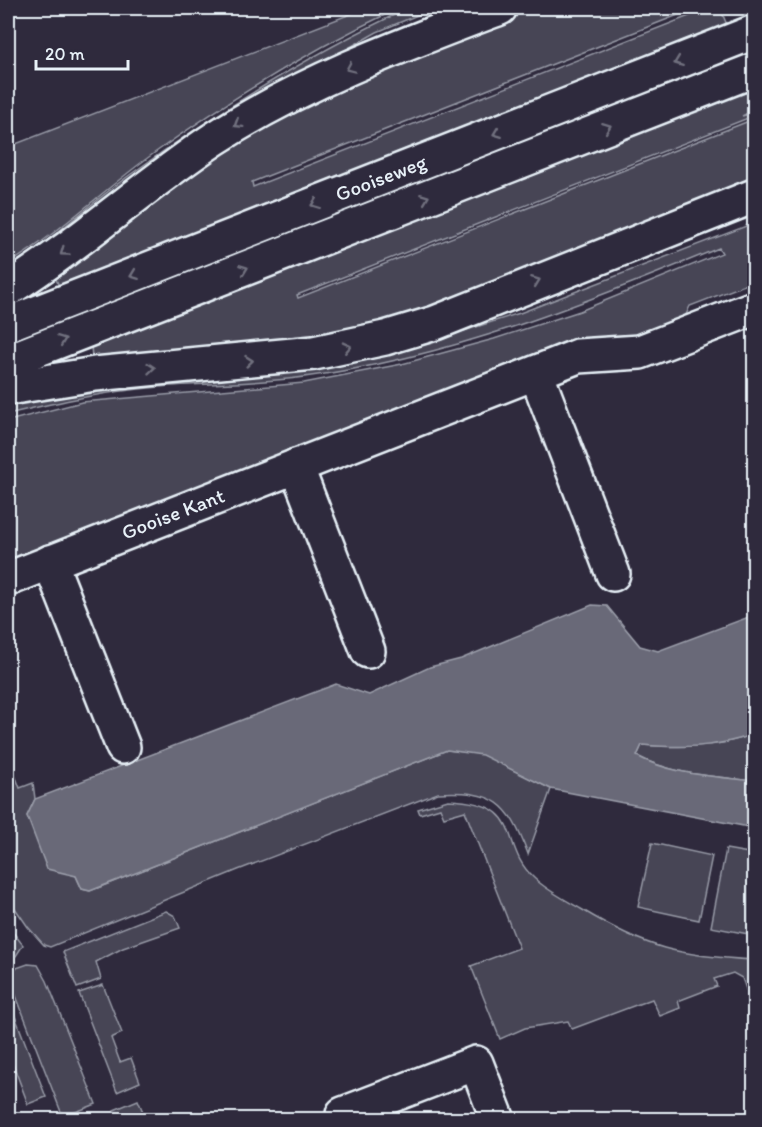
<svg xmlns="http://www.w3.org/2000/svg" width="762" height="1127" font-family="Itim,sans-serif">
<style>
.green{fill:#464455;stroke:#979aa6;stroke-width:1.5;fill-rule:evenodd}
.water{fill:#696978;stroke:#9c9fab;stroke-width:1.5}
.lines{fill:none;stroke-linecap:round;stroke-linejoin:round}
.minor-casing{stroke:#e8f1f8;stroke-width:38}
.trunk-casing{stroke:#e8f1f8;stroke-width:38}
.minor{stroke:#2f2a3d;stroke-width:33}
.trunk{stroke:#2f2a3d;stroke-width:33}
.oneway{stroke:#70707e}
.labels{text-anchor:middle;stroke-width:5;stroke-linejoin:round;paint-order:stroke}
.street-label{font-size:21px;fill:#e8f1f8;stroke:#2f2a3d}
</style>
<rect width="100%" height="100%" fill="#2f2a3d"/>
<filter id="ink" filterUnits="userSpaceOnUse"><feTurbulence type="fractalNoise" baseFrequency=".0167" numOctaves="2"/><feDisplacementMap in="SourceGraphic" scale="12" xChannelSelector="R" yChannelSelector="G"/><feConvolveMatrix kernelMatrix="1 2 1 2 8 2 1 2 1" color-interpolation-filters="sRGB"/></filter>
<g filter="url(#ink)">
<g class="green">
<path d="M366 8H399C313 48 230 99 153 154 104 189 60 233 8 264V147Z"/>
<path d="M409 8H434L377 32 320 64 8 276V267C52 241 89 204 131 174 219 111 311 53 409 8Z"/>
<path d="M528 8H696L252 182 253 187 702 11 720 8 727 25 59 286 55 277 248 130 357 75Z"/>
<path d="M741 92 747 93 752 105H754V110L742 116 754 113V186L481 293 345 335 141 359 92 357 91 346ZM748 118 749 121 298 298 297 295Z"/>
<path d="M754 223V287L747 284 690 306 684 319 639 337 580 340 8 563V421L82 402 304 383 402 364 494 339 580 311 722 253 719 248C585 303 449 358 304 377 256 384 207 383 159 387 107 391 58 402 8 414V402L448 336 520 313Z"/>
<path d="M754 734V781C715 776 672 775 637 756L642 745C682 748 717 748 754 734Z"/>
<path d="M447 750 482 754 551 789 528 854C509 802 494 790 438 793L238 870 50 947 44 945 28 927 8 898V757L20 788 33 783 35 799 27 816 76 876 82 889 90 891Z"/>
<path d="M448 800C529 803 496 844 535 879 548 891 566 900 581 909 647 949 679 956 754 960V1011L742 978 733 973 714 979 717 986 678 1001 680 1008 660 1016 652 999 572 1029 568 1021 525 1028 500 1039 471 966 519 948 465 811 444 817 440 808 420 814 418 809Z"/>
<path d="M652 843 712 856 699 920 638 907Z"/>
<path d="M726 849 754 854V935L711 927Z"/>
<path d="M166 911 175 916 180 928 123 948 96 962 101 979 77 988 63 952Z"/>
<path d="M8 926 23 945 16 956 8 959Z"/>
<path d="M28 964 38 965 47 981 96 1104 63 1117 8 975V971Z"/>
<path d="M103 985 122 1033 111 1038 120 1062 131 1058 140 1082 117 1092 79 993Z"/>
<path d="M8 998 46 1097 28 1104 8 1051Z"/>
<path d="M138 1100 146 1119H117L114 1110Z"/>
</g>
<path class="water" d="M592 605 607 606 640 646 658 651 754 615V734C717 748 682 748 642 745L637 756C672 775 715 776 754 781V828L551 789 482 755 447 750 90 891 82 889 76 876 47 869 27 816 35 799 336 684 369 695 430 667 461 659Z"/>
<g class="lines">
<defs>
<g id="minor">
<path d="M536 373 613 574"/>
<path d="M296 466 368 651"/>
<path d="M50 562 123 747"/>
<path d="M8 579 578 356 640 352 754 308"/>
<path d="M345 1120 343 1114 476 1063 498 1120"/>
</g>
<g id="trunk">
<path d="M8 289C80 244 143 186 214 139 302 82 402 45 500 8"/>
<path d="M8 324 754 32"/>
<path d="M8 361 754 70"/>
<path d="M8 388 95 374 314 353 385 338 435 323 754 196"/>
</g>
</defs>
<use href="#minor" class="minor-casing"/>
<use href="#trunk" class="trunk-casing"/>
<use href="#minor" class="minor"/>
<use href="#trunk" class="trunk"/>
</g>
<defs><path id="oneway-chevron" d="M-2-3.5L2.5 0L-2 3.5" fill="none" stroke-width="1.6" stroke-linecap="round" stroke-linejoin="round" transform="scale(1.5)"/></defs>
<g class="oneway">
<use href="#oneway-chevron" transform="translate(678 62) rotate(159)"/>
<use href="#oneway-chevron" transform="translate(350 68) rotate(156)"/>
<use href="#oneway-chevron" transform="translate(238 124) rotate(148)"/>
<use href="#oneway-chevron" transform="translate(607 127) rotate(-21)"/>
<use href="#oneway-chevron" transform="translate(497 133) rotate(159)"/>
<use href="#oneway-chevron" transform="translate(425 198) rotate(-21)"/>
<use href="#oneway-chevron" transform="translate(315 204) rotate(159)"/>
<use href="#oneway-chevron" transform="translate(64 252) rotate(144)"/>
<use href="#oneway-chevron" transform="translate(244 269) rotate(-21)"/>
<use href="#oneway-chevron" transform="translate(134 275) rotate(159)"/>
<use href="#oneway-chevron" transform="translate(536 281) rotate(-21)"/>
<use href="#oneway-chevron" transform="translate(62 340) rotate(-21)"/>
<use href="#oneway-chevron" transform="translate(347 347) rotate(-13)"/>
<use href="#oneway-chevron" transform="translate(249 361) rotate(-6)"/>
<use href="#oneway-chevron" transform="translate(151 368) rotate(-5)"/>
</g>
</g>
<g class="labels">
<g class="street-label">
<text transform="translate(381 178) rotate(-21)" y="7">Gooiseweg</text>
<text transform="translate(173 514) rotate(-21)" y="7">Gooise Kant</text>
</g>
</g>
<rect width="762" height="1127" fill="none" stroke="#2f2a3d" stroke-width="30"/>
<rect x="15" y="15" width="732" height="1097" fill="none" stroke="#e8f1f8" stroke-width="2" filter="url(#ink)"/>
<path d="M36 60v9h92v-9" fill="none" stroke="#e8f1f8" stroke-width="3"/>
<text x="45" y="60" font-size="18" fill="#e8f1f8" stroke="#2f2a3d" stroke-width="4.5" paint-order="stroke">20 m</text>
</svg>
